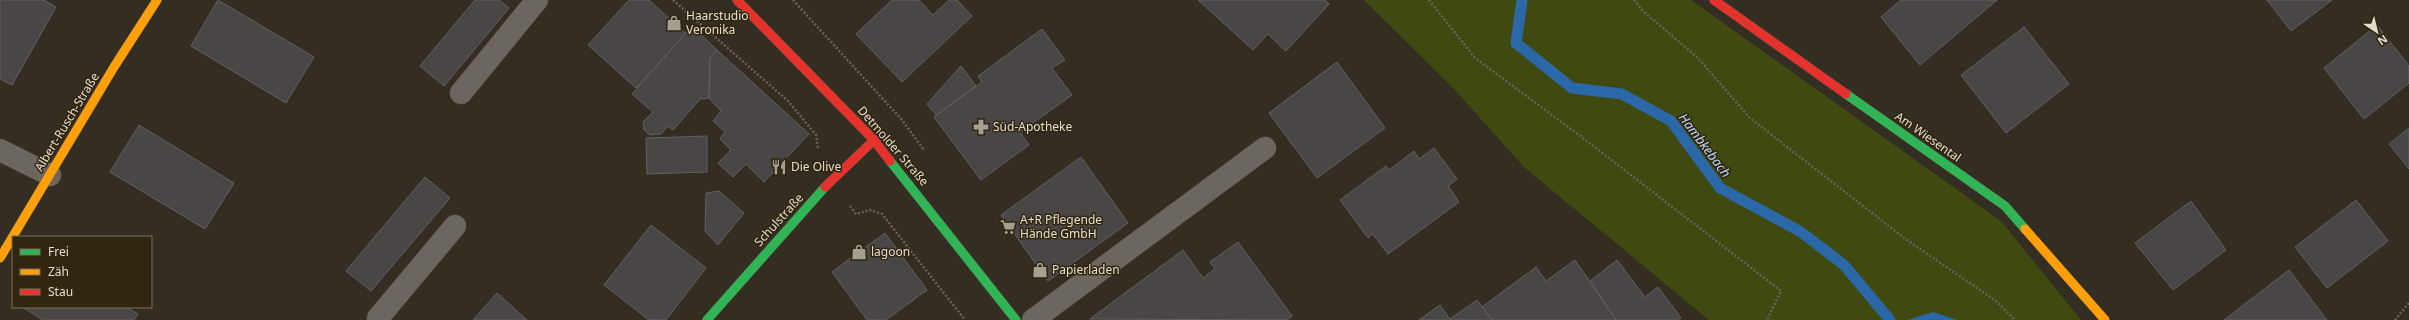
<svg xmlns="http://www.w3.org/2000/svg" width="2409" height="320" font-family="'Noto Sans',sans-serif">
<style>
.green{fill:#404a10}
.water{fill:#2b68a7}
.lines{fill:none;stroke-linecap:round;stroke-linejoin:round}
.stream{stroke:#2b68a7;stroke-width:11}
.building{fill:#494645;stroke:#626060}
.lane-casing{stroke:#4e493f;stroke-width:23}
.street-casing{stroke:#4e493f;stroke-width:23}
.fast-casing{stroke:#4e493f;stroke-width:10}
.slow-casing{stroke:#4e493f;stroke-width:10}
.jam-casing{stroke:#4e493f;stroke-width:10}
.path{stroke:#67635b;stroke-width:2.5;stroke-dasharray:2 2;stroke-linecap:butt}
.lane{stroke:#6b665e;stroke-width:22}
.street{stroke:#6b665e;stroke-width:22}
.fast{stroke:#30b455;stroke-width:9}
.slow{stroke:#ff9f0a;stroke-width:9}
.jam{stroke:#e5322d;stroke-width:9}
.labels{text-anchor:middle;stroke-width:3;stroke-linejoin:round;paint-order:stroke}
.poi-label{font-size:12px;fill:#e3ddcf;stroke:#312610;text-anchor:start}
.street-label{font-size:12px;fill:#e3ddcf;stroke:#312610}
.water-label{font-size:13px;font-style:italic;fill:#b7d8fe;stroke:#312610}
</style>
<rect width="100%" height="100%" fill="#332d22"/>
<path class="green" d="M1364 0H1691L2001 221 2081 320H1709L1525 168 1453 88Z"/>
<path class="water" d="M1933 312 1957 320H1908Z"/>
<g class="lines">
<path class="stream" d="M1522 0 1516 43 1572 88 1622 94 1671 121 1720 188 1801 232 1844 265 1890 320"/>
</g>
<g class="building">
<path d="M0 0H44L56 7 12 85 0 79Z"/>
<path d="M218 0 314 57 286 103 191 46Z"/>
<path d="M475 0H499L509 8 444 86 420 66Z"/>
<path d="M629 0H649L686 34 636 88 588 45Z"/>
<path d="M892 0H919L933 15 949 0H957L972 16 902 82 856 34Z"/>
<path d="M1198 0H1325L1329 4 1286 51 1268 34 1253 50Z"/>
<path d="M1901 0H1997L1920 65 1881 17Z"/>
<path d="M2267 0H2332L2291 31Z"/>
<path d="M2377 25 2409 66V83L2364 119 2324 68Z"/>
<path d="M692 26 717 50 710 58 709 98 700 99 673 130 668 126 661 134 650 135 644 130 643 122 653 112 632 94Z"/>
<path d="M2024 27 2069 84 2006 133 1961 75Z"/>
<path d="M1042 29 1065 60 1052 68 1072 95 1020 132 1029 145 981 180 934 117 982 82 978 76Z"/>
<path d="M717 50 809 134 764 182 746 164 733 177 718 163 731 150 720 139 725 132 713 121 721 111 709 98 710 58Z"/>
<path d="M1337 62 1385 128 1317 178 1269 113Z"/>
<path d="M961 66 976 86 936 115 927 104Z"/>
<path d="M139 125 234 183 205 229 110 172Z"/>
<path d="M2409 128V169L2389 144Z"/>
<path d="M707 136V172L647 174 646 138Z"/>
<path d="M1434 148 1457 179 1448 186 1459 202 1388 254 1373 234 1368 238 1340 200 1386 166 1389 170 1414 151 1419 159Z"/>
<path d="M1081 157 1128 223 1048 281 1001 215Z"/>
<path d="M425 177 450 198 371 291 346 271Z"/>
<path d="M719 191 744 213 718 245 705 231 706 193Z"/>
<path d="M2356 200 2388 241 2327 288 2295 247Z"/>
<path d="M2191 201 2226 250 2173 290 2135 243Z"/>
<path d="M651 225 706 268 666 320H649L604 285Z"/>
<path d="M885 233 927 290 886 320H867L832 272Z"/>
<path d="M1238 242 1292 316 1287 320 1090 319 1183 250 1203 278 1215 269 1210 262Z"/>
<path d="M1575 260 1616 320H1492L1482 307 1536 267 1546 281Z"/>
<path d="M1617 260 1645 297 1658 287 1681 318 1677 320H1616L1590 281Z"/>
<path d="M2289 270 2327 320H2224Z"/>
<path d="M497 293 527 320H473Z"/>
<path d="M1477 300 1492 320H1419L1440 305 1450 319Z"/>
<path d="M22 307H126L138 314 134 320H43Z"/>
</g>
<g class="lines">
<defs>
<g id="lane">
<path d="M461 93 537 0"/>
<path d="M380 320 378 318 455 226"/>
<path d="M1033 320 1265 148"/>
</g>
<path id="street" d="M0 150 50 175"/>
<g id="fast">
<path d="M1846 94 2005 206 2025 229"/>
<path d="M890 161 1016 320"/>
<path d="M707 320 825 187"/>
</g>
<g id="slow">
<path d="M2025 229 2105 320"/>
<path d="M0 258 114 67 157 0"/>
</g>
<g id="jam">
<path d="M737 0 874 140 890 161"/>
<path d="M1714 0 1846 94"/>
<path d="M825 187 874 140"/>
</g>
</defs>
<use href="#lane" class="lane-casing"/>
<use href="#street" class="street-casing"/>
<use href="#fast" class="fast-casing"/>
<use href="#slow" class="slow-casing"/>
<use href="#jam" class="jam-casing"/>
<g class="path">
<path d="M673 0 788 101 816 135 818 149"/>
<path d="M793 0 902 120 924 150"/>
<path d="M1429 0 1475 58 1579 135 1781 291 1767 320"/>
<path d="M1634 0 1644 12 1697 57 1750 118 1904 238 1996 301 2015 320"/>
<path d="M850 206 856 214 870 210 882 214 965 320"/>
<path d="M2395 320 2409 303"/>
</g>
<use href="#lane" class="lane"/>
<use href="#street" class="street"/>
<use href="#fast" class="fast"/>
<use href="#slow" class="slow"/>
<use href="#jam" class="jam"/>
</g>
<defs>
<symbol id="shop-bare" viewBox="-9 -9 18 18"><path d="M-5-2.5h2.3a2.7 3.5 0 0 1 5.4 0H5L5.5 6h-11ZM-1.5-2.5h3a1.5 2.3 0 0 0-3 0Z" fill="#a59f92" stroke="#312610" stroke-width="2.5" paint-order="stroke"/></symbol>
<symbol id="pharmacy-bare" viewBox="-9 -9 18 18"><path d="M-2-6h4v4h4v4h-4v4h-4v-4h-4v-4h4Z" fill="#a59f92" stroke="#312610" stroke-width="2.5" paint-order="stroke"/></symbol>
<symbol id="restaurant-bare" viewBox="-9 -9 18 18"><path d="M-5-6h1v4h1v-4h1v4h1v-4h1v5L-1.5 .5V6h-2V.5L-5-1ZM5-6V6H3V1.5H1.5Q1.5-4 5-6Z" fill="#a59f92" stroke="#312610" stroke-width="2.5" paint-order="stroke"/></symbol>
<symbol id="supermarket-bare" viewBox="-9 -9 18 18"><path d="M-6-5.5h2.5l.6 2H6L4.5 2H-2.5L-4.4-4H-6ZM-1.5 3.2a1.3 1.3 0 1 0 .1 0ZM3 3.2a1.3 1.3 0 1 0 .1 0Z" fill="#a59f92" stroke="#312610" stroke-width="2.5" paint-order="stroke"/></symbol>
</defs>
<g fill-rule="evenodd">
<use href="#shop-bare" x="663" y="12" width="22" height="22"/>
<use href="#pharmacy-bare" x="970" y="116" width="22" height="22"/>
<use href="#restaurant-bare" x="768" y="156" width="22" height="22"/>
<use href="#supermarket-bare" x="997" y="216" width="22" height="22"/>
<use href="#shop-bare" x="848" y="241" width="22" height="22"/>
<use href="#shop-bare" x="1029" y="259" width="22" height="22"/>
</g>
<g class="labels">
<g class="poi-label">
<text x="686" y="20">Haarstudio<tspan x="686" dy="14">Veronika</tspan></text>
<text x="993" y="131">Süd-Apotheke</text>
<text x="791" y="171">Die Olive</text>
<text x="1020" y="224">A+R Pflegende<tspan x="1020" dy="14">Hände GmbH</tspan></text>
<text x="871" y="256">lagoon</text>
<text x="1052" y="274">Papierladen</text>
</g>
<g class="street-label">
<text transform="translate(67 122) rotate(-59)" y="4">Albert-Rusch-Straße</text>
<text transform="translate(1928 137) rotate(35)" y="4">Am Wiesental</text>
<text transform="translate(893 146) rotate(49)" y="4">Detmolder Straße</text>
<text transform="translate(779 220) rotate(-48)" y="4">Schulstraße</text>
</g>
<g class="water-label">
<text transform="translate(1705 145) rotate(53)" y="5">Hambkebach</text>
</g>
</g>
<rect x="12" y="236" width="140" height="72" fill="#312610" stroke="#786f5c"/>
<rect x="20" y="249" width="20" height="6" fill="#30b455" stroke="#786f5c"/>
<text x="48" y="256" font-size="12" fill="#e3ddcf">Frei</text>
<rect x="20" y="269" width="20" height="6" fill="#ff9f0a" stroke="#786f5c"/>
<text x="48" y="276" font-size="12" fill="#e3ddcf">Zäh</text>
<rect x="20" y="289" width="20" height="6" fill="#e5322d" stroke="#786f5c"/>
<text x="48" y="296" font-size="12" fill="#e3ddcf">Stau</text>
<g transform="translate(2377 32) rotate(145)" stroke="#312610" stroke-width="3" paint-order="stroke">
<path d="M0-3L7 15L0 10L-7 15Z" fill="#e3ddcf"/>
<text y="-6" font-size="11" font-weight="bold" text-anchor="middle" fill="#e3ddcf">N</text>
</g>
</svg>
